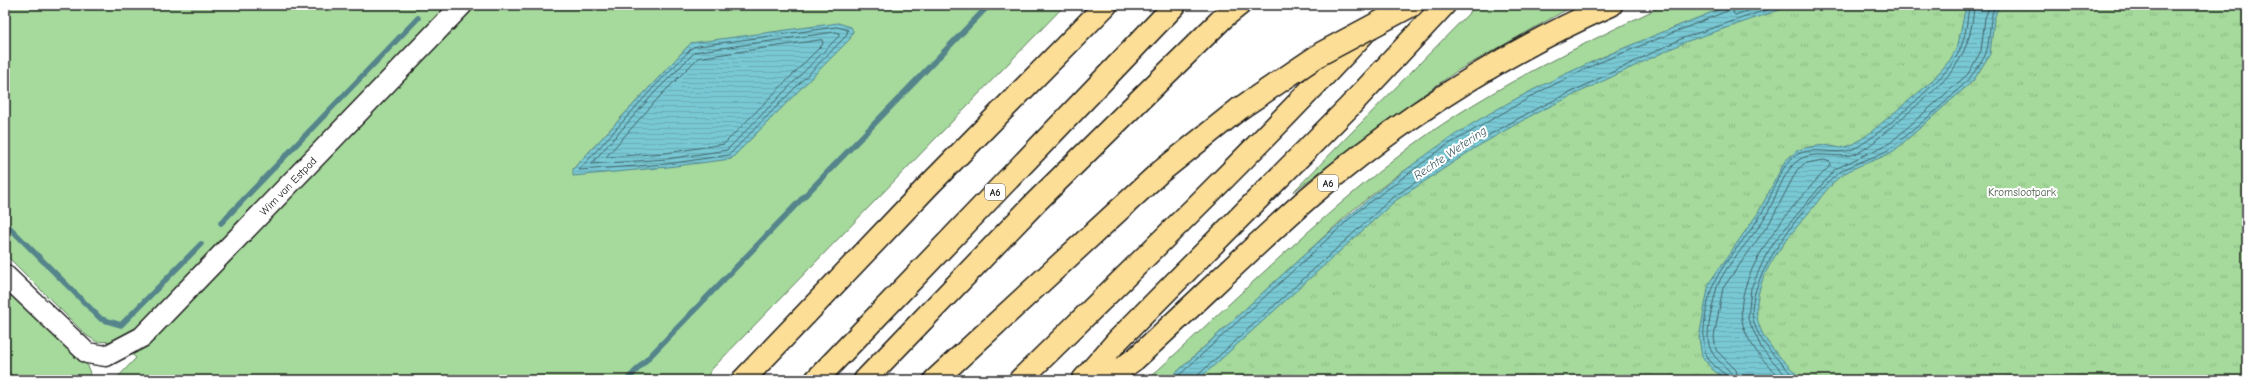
<svg xmlns="http://www.w3.org/2000/svg" width="2252" height="385" font-family="'Comic Neue',sans-serif">
<style>
.grass{fill:#a5da9c;stroke:#607b5c;fill-rule:evenodd}
.forest{fill:url(#forest-firs);stroke:#607b5c}
.park{fill:url(#park-tufts);stroke:#607b5c}
.water{fill:url(#water-rules);stroke:#54848b}
.lines{fill:none;stroke-linecap:round;stroke-linejoin:round}
.shore{stroke:#416166;stroke-width:1}
.stream{stroke:#54848b;stroke-width:5.5}
.minor-casing{stroke:#1c1c1c;stroke-width:23}
.highway-casing{stroke:#1c1c1c;stroke-width:25}
.minor{stroke:#fff;stroke-width:20}
.highway{stroke:#fdde96;stroke-width:22}
.highway-bridge-casing{stroke:#1c1c1c;stroke-width:25;stroke-linecap:butt}
.highway-bridge{stroke:#fdde96;stroke-width:22}
.labels{text-anchor:middle;stroke-width:4;stroke-linejoin:round;paint-order:stroke}
.shield{fill:#fff;stroke:#606060;stroke-width:1}
.shield-label{font-size:10px;font-weight:bold;fill:#1c1c1c}
.street-label{font-size:11px;fill:#1c1c1c;stroke:#fff}
.park-label{font-size:11px;fill:#4c5e49;stroke:#fff}
.water-label{font-size:12px;font-style:italic;fill:#416166;stroke:#fff}
</style>
<defs>
<pattern id="forest-firs" width="22" height="20" patternUnits="userSpaceOnUse"><rect width="22" height="20" fill="#a5da9c"/><path d="M5 1l3.5 6h-7zM16 11l3.5 6h-7z" fill="#8dba86"/></pattern>
<pattern id="park-tufts" width="24" height="20" patternUnits="userSpaceOnUse"><rect width="24" height="20" fill="#a5da9c"/><path d="M3 7l-1-3M5 7V3M7 7l1-3M15 17l-1-3M17 17v-4M19 17l1-3" fill="none" stroke="#8dba86"/></pattern>
<pattern id="water-rules" width="6" height="5" patternUnits="userSpaceOnUse"><rect width="6" height="5" fill="#79c9d5"/><path d="M0 2.5h6" fill="none" stroke="#68acb6"/></pattern>
</defs>
<rect width="100%" height="100%" fill="#fff"/>
<filter id="ink" filterUnits="userSpaceOnUse"><feTurbulence type="fractalNoise" baseFrequency=".025" numOctaves="2"/><feDisplacementMap in="SourceGraphic" scale="8" xChannelSelector="R" yChannelSelector="G"/><feConvolveMatrix kernelMatrix="1 2 1 2 8 2 1 2 1" color-interpolation-filters="sRGB"/></filter>
<g filter="url(#ink)">
<g class="grass">
<path d="M5 5H1065L711 370 706 380H115L136 358 117 341 97 342 86 335 5 254ZM853 31 849 39 731 159 573 169 691 43Z"/>
<path d="M1477 5H1575L1457 71 1420 97 1293 192Z"/>
<path d="M1664 5H1730L1605 56 1539 87 1487 116 1395 177 1354 209 1168 380H1147C1234 301 1319 216 1413 145 1490 88 1578 47 1664 5Z"/>
<path d="M5 280 88 366 90 374 88 380H17L5 368Z"/>
</g>
<path class="forest" d="M5 368 17 380H5Z"/>
<path class="park" d="M1756 5H2247V380H1181L1416 170Z"/>
<g class="water">
<path d="M1730 5H1794L1685 42 1532 115 1475 148 1395 201 1198 380H1168C1257 300 1341 214 1440 145 1529 83 1631 45 1730 5Z"/>
<path d="M1966 5H1999L1994 19 1990 54 1974 80 1895 150C1879 161 1856 164 1841 176 1829 185 1820 199 1811 210 1787 239 1753 275 1757 316 1760 342 1786 362 1802 380H1727L1713 370 1702 357 1699 338 1709 283 1758 213 1785 161 1798 150 1809 147 1825 145 1841 148 1852 145 1866 136 1930 83 1950 60 1958 45Z"/>
<path d="M838 23 851 27 853 31 850 39 731 159 668 167 573 176V169L691 43Z"/>
</g>
<g class="lines">
<g class="shore">
<path d="M1735 5 1733 13 1735 15 1765 5"/>
<path d="M837 27 848 30 846 36 729 155 667 164 579 170 653 88 693 47Z"/>
<path d="M836 32 839 33V36L727 150 667 159 591 164 656 91 695 52Z"/>
<path d="M822 40 823 44 724 144 666 153 606 157 661 95 698 58Z"/>
<path d="M1174 380 1357 212 1444 147 1541 91 1598 63 1727 11 1730 5"/>
<path d="M1196 380 1197 376 1392 198 1473 144 1530 112 1683 38 1781 5"/>
<path d="M1728 380 1727 376C1720 370 1709 363 1706 354 1700 339 1707 298 1714 283 1725 259 1746 239 1760 216 1772 199 1776 173 1792 158 1810 143 1834 157 1853 149 1872 142 1942 80 1953 62 1965 45 1967 25 1969 5"/>
<path d="M1733 380C1733 366 1709 362 1708 338 1708 322 1713 302 1717 287 1726 263 1752 240 1765 217 1775 202 1782 173 1796 162 1813 148 1836 160 1855 154 1870 148 1883 133 1896 123 1939 86 1971 67 1974 5"/>
<path d="M1739 380 1736 370 1716 350 1714 337 1723 288 1770 222 1797 170 1804 164 1812 162 1824 160 1830 162 1831 165C1798 198 1734 270 1742 320 1746 344 1766 363 1782 380"/>
<path d="M1790 380 1762 349 1748 319 1751 288 1766 255 1775 241 1835 169 1890 143 1968 74 1981 51 1985 18 1990 5"/>
<path d="M1797 380C1780 361 1759 344 1753 319 1744 277 1810 200 1838 173 1855 162 1876 158 1893 147 1918 125 1975 82 1986 53 1991 38 1988 22 1995 5"/>
</g>
<g class="stream">
<path d="M5 223 101 319 121 325 201 244"/>
<path d="M221 223 418 18"/>
<path d="M627 380 989 5"/>
</g>
<defs>
<path id="minor" d="M5 275 87 353 106 356 142 337 462 5"/>
<g id="highway">
<path d="M743 380 929 185 1106 5"/>
<path d="M816 380 1175 5"/>
<path d="M865 380 1036 202 1224 17 1239 5"/>
<path d="M935 380 1159 173 1239 109"/>
<path d="M1020 380C1137 265 1255 151 1367 30"/>
<path d="M1083 380 1118 340 1349 107 1444 5"/>
<path d="M1106 380 1135 359C1193 306 1249 250 1308 198 1399 120 1501 54 1611 5"/>
</g>
</defs>
<use href="#minor" class="minor-casing"/>
<use href="#highway" class="highway-casing"/>
<use href="#minor" class="minor"/>
<use href="#highway" class="highway"/>
<defs>
<path id="highway-bridge" d="M1239 109 1322 53 1412 5"/>
</defs>
<use href="#highway-bridge" class="highway-bridge-casing"/>
<use href="#highway-bridge" class="highway-bridge"/>
</g>
</g>
<g class="labels">
<g class="shield">
<rect x="1318" y="175" width="20" height="16" rx="3"/>
<rect x="985" y="184" width="20" height="16" rx="3"/>
</g>
<g class="shield-label">
<text x="1328" y="187">A6</text>
<text x="995" y="196">A6</text>
</g>
<g class="street-label">
<text transform="translate(288 186) rotate(-46)" y="4">Wim van Estpad</text>
</g>
<g class="park-label">
<text x="2022" y="196">Kromslootpark</text>
</g>
<g class="water-label">
<text transform="translate(1450 153) rotate(-34)" y="4">Rechte Wetering</text>
</g>
</g>
<rect width="2252" height="385" fill="none" stroke="#fff" stroke-width="20"/>
<rect x="10" y="10" width="2232" height="365" fill="none" stroke="#1c1c1c" stroke-width="1.5" filter="url(#ink)"/>
</svg>
